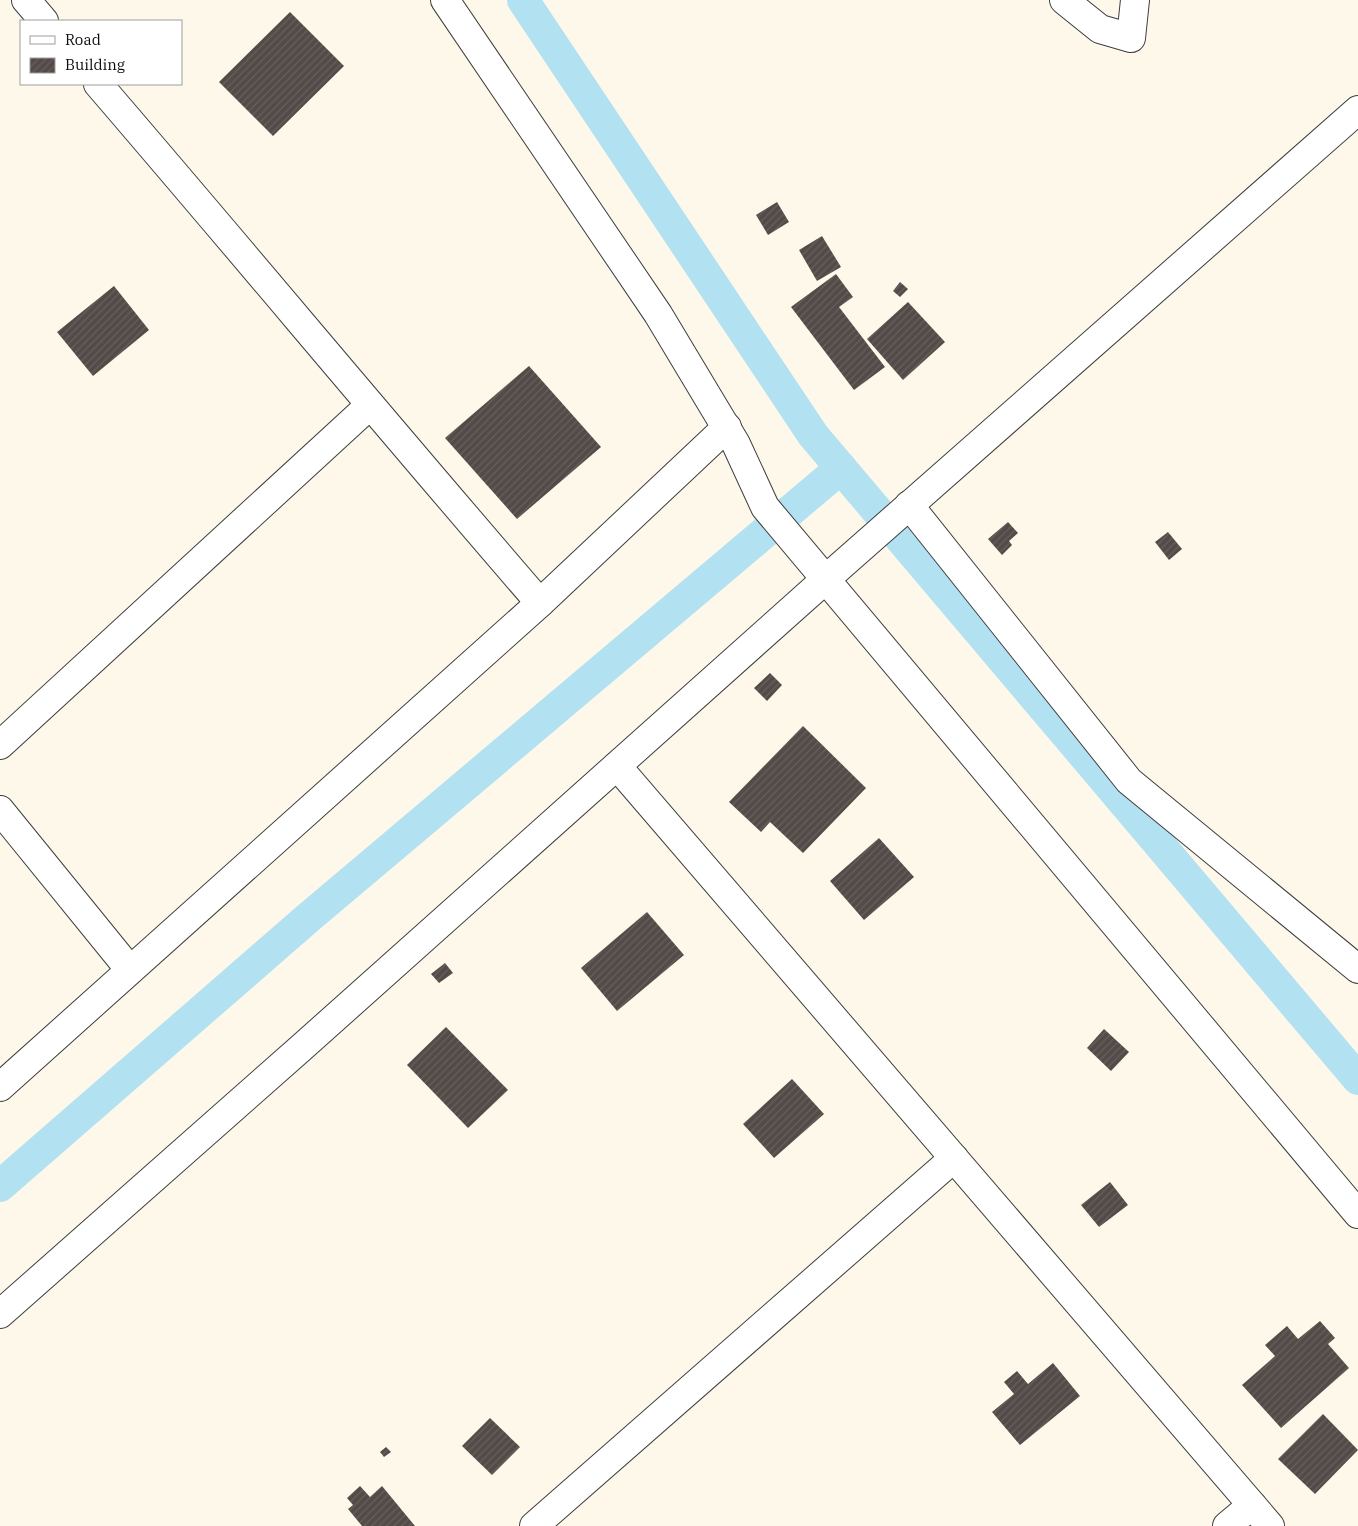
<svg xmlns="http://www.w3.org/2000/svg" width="1358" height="1526" font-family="'IBM Plex Serif',serif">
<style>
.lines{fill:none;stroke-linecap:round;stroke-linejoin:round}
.canal{stroke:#b2e1f2;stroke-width:32}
.building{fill:url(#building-hatch)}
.minor-casing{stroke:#3e3e3e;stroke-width:30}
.minor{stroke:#fff;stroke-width:28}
</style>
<defs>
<pattern id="building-hatch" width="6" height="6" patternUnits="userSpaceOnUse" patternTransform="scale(1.25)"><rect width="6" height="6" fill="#534b48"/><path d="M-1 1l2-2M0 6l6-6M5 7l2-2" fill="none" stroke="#67605e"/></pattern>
</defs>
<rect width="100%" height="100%" fill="#fef8ea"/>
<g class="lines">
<g class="canal">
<path d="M523 0 813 435 1358 1079"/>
<path d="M0 1186 308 918 841 468"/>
</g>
</g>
<g class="building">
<path d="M290 12 344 66 273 136 219 82Z"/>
<path d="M777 202 789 222 768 235 756 215Z"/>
<path d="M822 236 841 267 817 281 799 250Z"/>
<path d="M836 274 853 297 839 307 885 367 854 390 791 307Z"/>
<path d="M900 282 908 289 900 297 893 291Z"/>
<path d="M114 286 149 330 93 376 57 332Z"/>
<path d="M908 302 945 342 903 380 867 339Z"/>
<path d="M529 366 601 447 517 519 445 438Z"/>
<path d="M1008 522 1018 533 1009 541 1012 545 1002 555 988 539Z"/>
<path d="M1168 532 1182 549 1169 560 1155 542Z"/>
<path d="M770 673 782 685 767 701 754 688Z"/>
<path d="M803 726 866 788 803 853 770 822 761 832 729 802Z"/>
<path d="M879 838 914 877 864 920 830 881Z"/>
<path d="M647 912 684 955 617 1011 581 968Z"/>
<path d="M445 963 453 973 439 983 431 974Z"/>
<path d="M446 1027 508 1090 468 1128 407 1065Z"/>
<path d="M1104 1029 1129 1052 1111 1071 1087 1048Z"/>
<path d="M792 1079 824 1114 774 1158 743 1124Z"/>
<path d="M1110 1182 1128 1205 1099 1227 1081 1205Z"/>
<path d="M1320 1321 1335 1338 1328 1344 1349 1368 1281 1428 1242 1385 1275 1356 1265 1345 1287 1326 1298 1339Z"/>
<path d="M1053 1363 1080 1396 1020 1445 992 1412 1014 1394 1004 1382 1017 1371 1028 1384Z"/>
<path d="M1323 1414 1358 1450 1315 1494 1278 1459Z"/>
<path d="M490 1418 520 1447 492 1475 462 1446Z"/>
<path d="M386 1447 391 1452 384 1457 380 1452Z"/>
<path d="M360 1486 370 1497 382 1486 415 1526H362L348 1509 353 1505 347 1498Z"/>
</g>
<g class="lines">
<defs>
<g id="minor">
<path d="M26 0 44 21"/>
<path d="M445 0 658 314 736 444 765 507 1358 1214"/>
<path d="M1064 0 1100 29 1131 38 1135 0"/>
<path d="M98 84C246 256 391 431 540 603"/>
<path d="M909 505 1129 781 1358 969"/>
<path d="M0 745 369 406"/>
<path d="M617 766 1270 1526"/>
<path d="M0 810 130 970"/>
<path d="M0 1087 540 603 727 427"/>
<path d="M0 1314 301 1048 827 578 1358 110"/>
<path d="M534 1526 954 1158"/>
<path d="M1227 1526 1252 1505"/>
</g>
</defs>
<use href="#minor" class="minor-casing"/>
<use href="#minor" class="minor"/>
</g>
<rect x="20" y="20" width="162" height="65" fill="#ffffff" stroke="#9d9d9d"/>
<rect x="30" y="36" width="25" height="8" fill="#ffffff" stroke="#9d9d9d"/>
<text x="65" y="45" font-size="15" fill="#0b0b0b">Road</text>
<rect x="30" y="58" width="25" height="15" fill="url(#building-hatch)" stroke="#9d9d9d"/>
<text x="65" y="70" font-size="15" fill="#0b0b0b">Building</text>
</svg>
